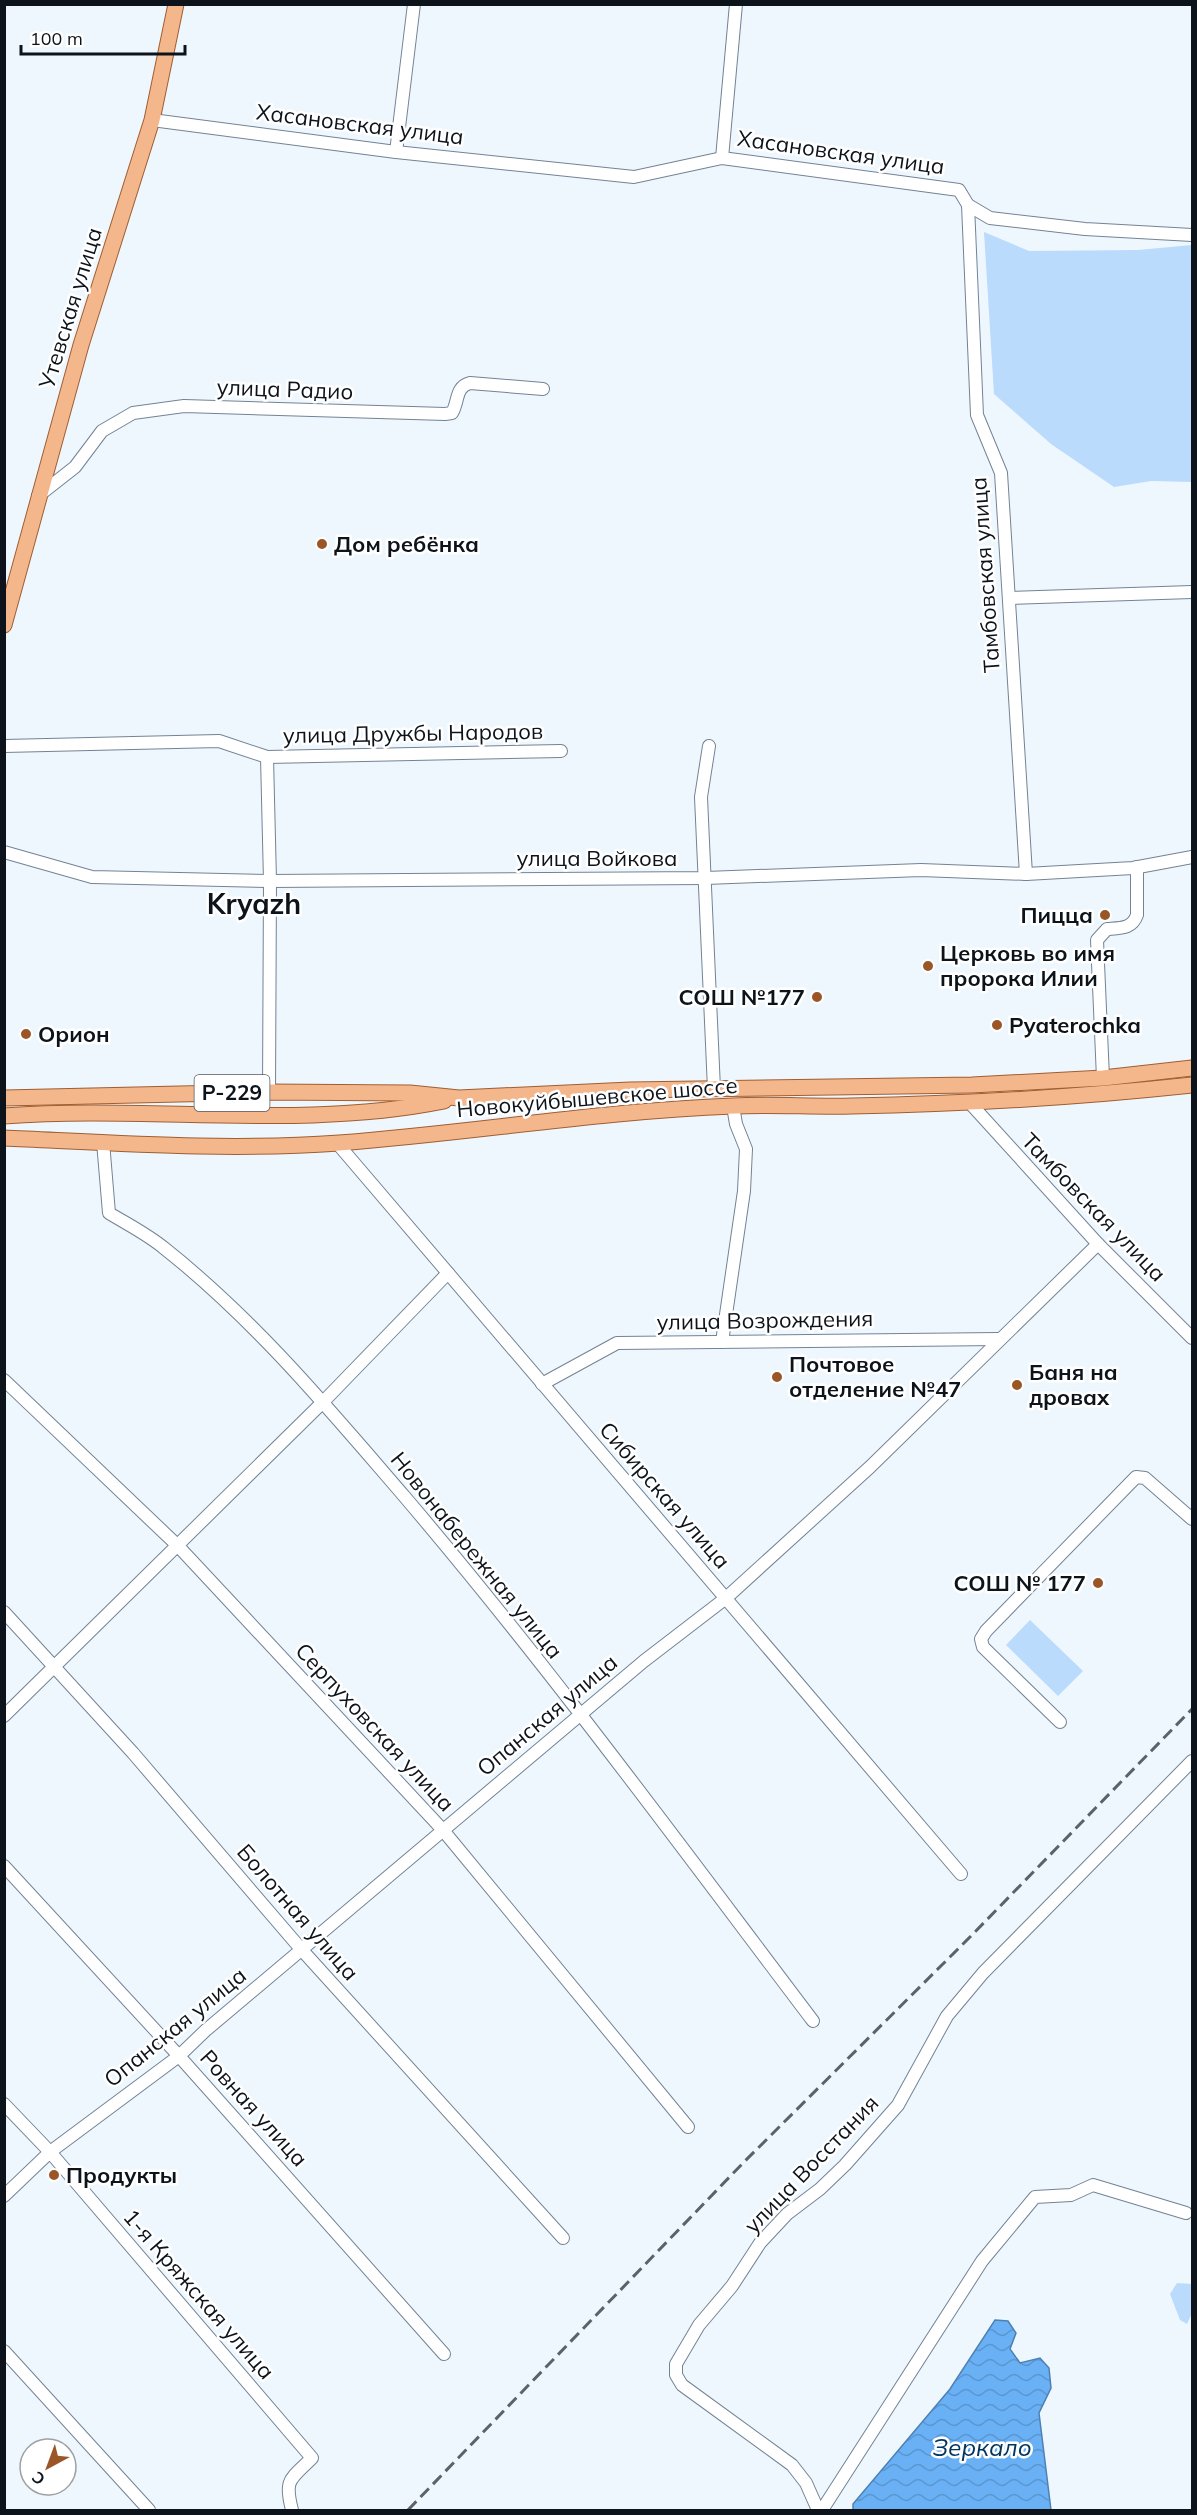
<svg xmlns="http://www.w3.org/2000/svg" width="1197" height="2515" font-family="Mulish,sans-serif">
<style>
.green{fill:#badbfc}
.water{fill:url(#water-waves);stroke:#4d81b3;stroke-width:1.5}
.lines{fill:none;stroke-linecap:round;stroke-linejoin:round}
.minor-casing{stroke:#738394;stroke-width:14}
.major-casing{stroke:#9f5e32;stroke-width:17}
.minor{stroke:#fff;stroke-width:12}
.major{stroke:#f4b78c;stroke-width:15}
.rail{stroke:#5b6269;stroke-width:3;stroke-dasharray:12 6;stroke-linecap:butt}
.poi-dot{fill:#9a5627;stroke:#fff;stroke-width:2}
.labels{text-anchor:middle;stroke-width:5;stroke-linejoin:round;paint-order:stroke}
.shield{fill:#fff;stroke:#565a5f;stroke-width:1.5}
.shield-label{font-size:21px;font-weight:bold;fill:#0d131a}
.street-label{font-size:22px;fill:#0d131a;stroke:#fff}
.poi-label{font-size:22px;font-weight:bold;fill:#0d131a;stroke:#fff;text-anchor:start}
.water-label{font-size:24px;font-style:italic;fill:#003660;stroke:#fff}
.district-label{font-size:28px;font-weight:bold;fill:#0d131a;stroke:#fff}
</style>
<defs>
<pattern id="water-waves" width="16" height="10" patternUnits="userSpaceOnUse" patternTransform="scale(1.5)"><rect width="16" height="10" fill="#69b0f4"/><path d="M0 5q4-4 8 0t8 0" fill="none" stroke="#5a96d1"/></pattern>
</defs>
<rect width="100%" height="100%" fill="#eff7fe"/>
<g class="green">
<path d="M984 232 1029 251 1138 250 1192 245V482L1151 481 1114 487 1051 444 994 394Z"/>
<path d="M1030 1620 1083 1671 1058 1696 1006 1645Z"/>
<path d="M1177 2283 1192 2284V2313L1187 2324 1180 2320 1170 2294Z"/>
</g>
<path class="water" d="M995 2320 1008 2321 1016 2333 1010 2349 1020 2363 1040 2358 1049 2368 1051 2388 1039 2413 1051 2510H853V2504L950 2389Z"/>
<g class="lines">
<defs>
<g id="minor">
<path d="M152 120 396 152 634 177 722 158 959 190 968 205 990 218 1085 229 1192 235"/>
<path d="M396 152 414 4"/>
<path d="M722 158 736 4"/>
<path d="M968 205 977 415 1001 473 1026 874"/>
<path d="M38 496 75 467 102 431 133 413 184 406 445 414 452 413C459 401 455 387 470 383L543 389"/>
<path d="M1009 598 1192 592"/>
<path d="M4 746 219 741 267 757 270 881 269 1092"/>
<path d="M709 746 701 797 714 1089"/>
<path d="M267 757 561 751"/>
<path d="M4 852 92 877 270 881 706 878 921 870 1026 874 1133 868 1192 857"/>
<path d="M1103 1078 1097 940 1107 929C1121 928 1132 929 1137 915V867"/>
<path d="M969 1102 1098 1244 1192 1338"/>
<path d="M103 1142 109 1213C127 1224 147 1234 164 1248 255 1320 329 1409 404 1496 548 1665 679 1844 813 2021"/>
<path d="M337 1143 961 1874"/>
<path d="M722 1342 744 1191 746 1149 736 1124 733 1106"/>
<path d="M4 1380 178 1546 442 1829 688 2127"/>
<path d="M542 1384 617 1343 999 1339"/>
<path d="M4 1612 133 1753 301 1949 563 2238"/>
<path d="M4 1716 323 1402 448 1273"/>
<path d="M1060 1722 983 1647 981 1639 986 1631 1136 1477 1145 1478 1192 1519"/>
<path d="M4 1866 179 2056 444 2354"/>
<path d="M4 2104 50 2152 312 2458C290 2480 284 2479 292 2510"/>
<path d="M4 2196 50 2152 179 2056 206 2030 644 1661 726 1598 870 1467 1098 1244"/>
<path d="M4 2351 149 2510"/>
<path d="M818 2510 806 2483 792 2465 682 2385 676 2375V2364L699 2325 732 2286 760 2243 787 2214 820 2189 845 2165 898 2105 947 2016 983 1973 1192 1761"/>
<path d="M822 2510 982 2261 1035 2197 1071 2195 1093 2185 1186 2213"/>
</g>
<g id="major">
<path d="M4 625 81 345 152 120 176 4"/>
<path d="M4 1098 269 1092 410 1093 459 1098 630 1090 972 1085 1103 1078 1192 1068"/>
<path d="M4 1116C150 1105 300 1130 444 1101"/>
<path d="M4 1138C116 1143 227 1151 339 1143 471 1133 601 1111 733 1106 772 1104 812 1107 852 1106 966 1104 1080 1097 1192 1085"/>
</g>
</defs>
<use href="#minor" class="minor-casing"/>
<use href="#major" class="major-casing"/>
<use href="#minor" class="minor"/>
<use href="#major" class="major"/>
<path class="rail" d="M408 2510 744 2162 971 1936 1192 1709"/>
</g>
<g class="poi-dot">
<circle cx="322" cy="544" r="6"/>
<circle cx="1105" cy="915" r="6"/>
<circle cx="928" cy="966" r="6"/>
<circle cx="817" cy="997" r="6"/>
<circle cx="997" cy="1025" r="6"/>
<circle cx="26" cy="1034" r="6"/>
<circle cx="777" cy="1377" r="6"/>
<circle cx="1017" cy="1385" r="6"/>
<circle cx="1098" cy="1583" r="6"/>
<circle cx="54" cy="2175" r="6"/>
</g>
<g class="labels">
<rect class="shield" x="194.5" y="1075" width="75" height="36" rx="4.5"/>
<g class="shield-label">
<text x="232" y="1100">Р-229</text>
</g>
<g class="street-label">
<text transform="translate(360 124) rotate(7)" y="8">Хасановская улица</text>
<text transform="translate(841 152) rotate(8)" y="8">Хасановская улица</text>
<text transform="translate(70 308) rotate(-73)" y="8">Утевская улица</text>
<text transform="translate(285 389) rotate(2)" y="8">улица Радио</text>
<text transform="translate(985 575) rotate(-94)" y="8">Тамбовская улица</text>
<text transform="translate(413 733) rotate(-1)" y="8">улица Дружбы Народов</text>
<text x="597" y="866">улица Войкова</text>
<text transform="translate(597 1097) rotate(-5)" y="8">Новокуйбышевское шоссе</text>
<text transform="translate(1094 1207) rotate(46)" y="8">Тамбовская улица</text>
<text transform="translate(765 1320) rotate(-1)" y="8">улица Возрождения</text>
<text transform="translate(665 1495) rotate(49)" y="8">Сибирская улица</text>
<text transform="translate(477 1555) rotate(51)" y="8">Новонабережная улица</text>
<text transform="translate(547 1715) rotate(-40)" y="8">Опанская улица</text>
<text transform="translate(375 1727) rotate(47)" y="8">Серпуховская улица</text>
<text transform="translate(298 1912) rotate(49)" y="8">Болотная улица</text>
<text transform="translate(175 2027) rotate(-39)" y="8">Опанская улица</text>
<text transform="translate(254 2108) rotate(48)" y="8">Ровная улица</text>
<text transform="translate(811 2164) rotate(-46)" y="8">улица Восстания</text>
<text transform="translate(199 2294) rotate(49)" y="8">1-я Кряжская улица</text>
</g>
<g class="poi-label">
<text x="334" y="552">Дом ребёнка</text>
<text x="1093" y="923" text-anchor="end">Пицца</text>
<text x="940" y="961">Церковь во имя<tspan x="940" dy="25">пророка Илии</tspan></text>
<text x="805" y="1005" text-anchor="end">СОШ №177</text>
<text x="1009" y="1033">Pyaterochka</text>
<text x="38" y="1042">Орион</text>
<text x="789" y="1372">Почтовое<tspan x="789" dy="25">отделение №47</tspan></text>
<text x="1029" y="1380">Баня на<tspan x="1029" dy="25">дровах</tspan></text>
<text x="1086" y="1591" text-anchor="end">СОШ № 177</text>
<text x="66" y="2183">Продукты</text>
</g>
<g class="water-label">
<text x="982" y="2456">Зеркало</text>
</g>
<g class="district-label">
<text x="254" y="914">Kryazh</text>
</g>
</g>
<rect width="1197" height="2515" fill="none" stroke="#0d131a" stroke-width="12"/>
<g transform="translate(48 2467) rotate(221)"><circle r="28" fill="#ffffff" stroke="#9ea1a3" stroke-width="1.5"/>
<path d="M0-4.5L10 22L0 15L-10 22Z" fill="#9a5627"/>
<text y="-9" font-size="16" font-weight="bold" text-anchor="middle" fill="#0d131a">С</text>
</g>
<path d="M21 45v9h164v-9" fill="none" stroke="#0d131a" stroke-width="3"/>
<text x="30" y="45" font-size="18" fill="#0d131a" stroke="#ffffff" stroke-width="4.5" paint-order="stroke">100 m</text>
</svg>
